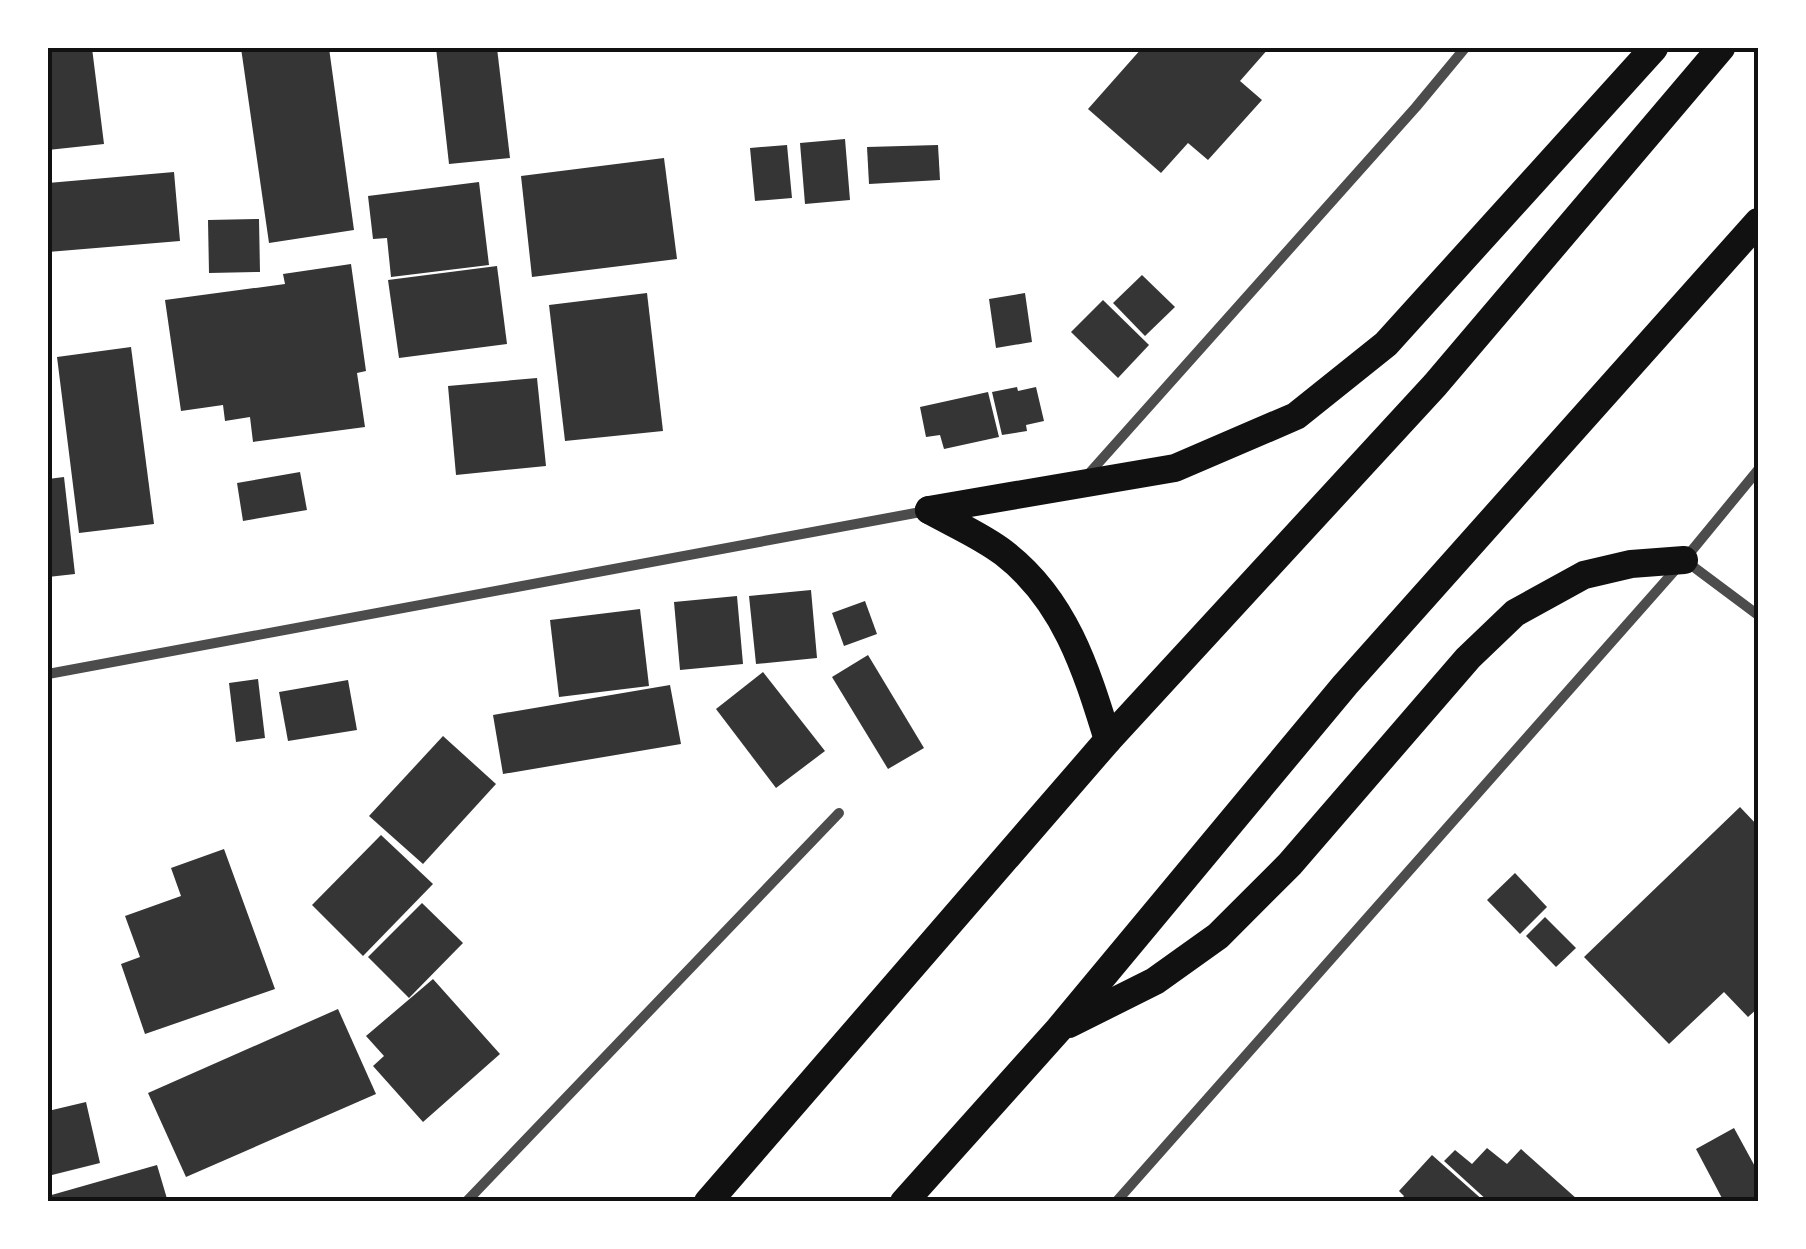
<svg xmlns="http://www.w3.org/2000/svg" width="1806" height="1249" font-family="'PT Sans Narrow',sans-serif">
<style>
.building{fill:#353535}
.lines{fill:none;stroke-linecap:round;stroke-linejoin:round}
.minor{stroke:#4c4c4c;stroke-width:10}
.trunk{stroke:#111;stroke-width:28}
.neatline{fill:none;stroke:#111;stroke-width:4}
</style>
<rect width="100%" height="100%" fill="#fff"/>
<g class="building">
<path d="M48 48H92L104 144 48 150Z"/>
<path d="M241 48H329L354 230 269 243Z"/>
<path d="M436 48H497L510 158 449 164Z"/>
<path d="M1142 48H1269L1240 81 1262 100 1208 160 1188 143 1161 173 1088 109Z"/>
<path d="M845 139 850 200 805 204 800 143Z"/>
<path d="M787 145 792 198 755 201 750 148Z"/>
<path d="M938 145 940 180 869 184 867 147Z"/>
<path d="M664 158 677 259 532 277 521 176Z"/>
<path d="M174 172 180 241 48 252V183Z"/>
<path d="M479 182 489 265 391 277 387 238 373 239 368 196Z"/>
<path d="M259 219 260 272 209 273 208 220Z"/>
<path d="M351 264 366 371 357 373 365 427 253 442 250 417 225 421 223 405 181 411 165 300 285 284 283 274Z"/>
<path d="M497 266 507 344 399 358 388 280Z"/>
<path d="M1142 275 1175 307 1145 336 1113 303Z"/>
<path d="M647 293 663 431 565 441 549 305Z"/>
<path d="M1025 293 1032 342 996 348 989 299Z"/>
<path d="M1103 300 1149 345 1118 378 1071 332Z"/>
<path d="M131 347 154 524 79 533 57 357Z"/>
<path d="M537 378 546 466 456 475 448 386Z"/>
<path d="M1017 387 1018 391 1036 387 1044 421 1026 425 1027 431 1002 435 992 392Z"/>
<path d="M988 392 999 437 944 449 940 435 926 437 920 407Z"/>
<path d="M300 472 307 510 243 521 237 483Z"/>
<path d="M64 477 75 574 48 577V479Z"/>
<path d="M811 590 817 658 756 664 749 596Z"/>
<path d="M737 596 743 664 680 670 674 602Z"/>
<path d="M865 601 877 634 844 646 832 613Z"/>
<path d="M640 609 649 686 559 697 550 620Z"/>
<path d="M868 655 924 748 888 769 832 677Z"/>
<path d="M763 672 825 751 776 788 716 709Z"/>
<path d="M258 679 265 738 236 742 229 683Z"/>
<path d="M348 680 357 730 288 741 279 692Z"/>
<path d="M670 685 681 744 503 774 493 715Z"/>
<path d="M443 736 496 784 423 864 369 816Z"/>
<path d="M1740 807 1758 826V1008L1748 1017 1724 992 1669 1044 1584 957Z"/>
<path d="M381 835 433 884 363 956 312 905Z"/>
<path d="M224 849 275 989 145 1034 121 964 140 957 125 916 181 896 171 868Z"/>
<path d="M1515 873 1547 907 1520 934 1487 900Z"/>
<path d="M422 903 463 943 409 998 368 957Z"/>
<path d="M1545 917 1576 948 1556 967 1526 936Z"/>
<path d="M433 979 500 1054 423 1122 373 1066 384 1056 366 1036Z"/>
<path d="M338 1009 376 1094 186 1177 148 1093Z"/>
<path d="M86 1102 100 1163 48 1176V1111Z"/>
<path d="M1734 1128 1758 1172V1202H1724L1696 1149Z"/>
<path d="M1487 1148 1507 1164 1521 1149 1577 1199 1489 1202 1444 1161 1455 1150 1472 1164Z"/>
<path d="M1432 1155 1485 1202H1399L1404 1196 1399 1191Z"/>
<path d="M157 1165 168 1202H48V1196Z"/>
</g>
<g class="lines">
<g class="minor">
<path d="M1085 478 1416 107 1465 48"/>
<path d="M1687 562 1758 615"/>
<path d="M48 674 926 511"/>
<path d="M466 1202 839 813"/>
<path d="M1116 1202 1684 560 1758 470"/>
</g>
<g class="trunk">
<path d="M929 510 1175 468 1296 416 1386 344 1654 48"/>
<path d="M929 510C954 524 982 536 1004 553 1065 600 1086 669 1108 740"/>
<path d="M1069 1024 1155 981 1218 936 1290 864 1468 658 1515 613 1584 575 1631 564 1684 560"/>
<path d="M708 1202 1108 740 1435 385 1721 48"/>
<path d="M904 1202 1059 1029 1345 685 1758 222"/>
</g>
</g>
<rect width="1806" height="1249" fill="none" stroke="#ffffff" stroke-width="100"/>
<rect x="50" y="50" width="1706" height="1149" class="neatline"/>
</svg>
